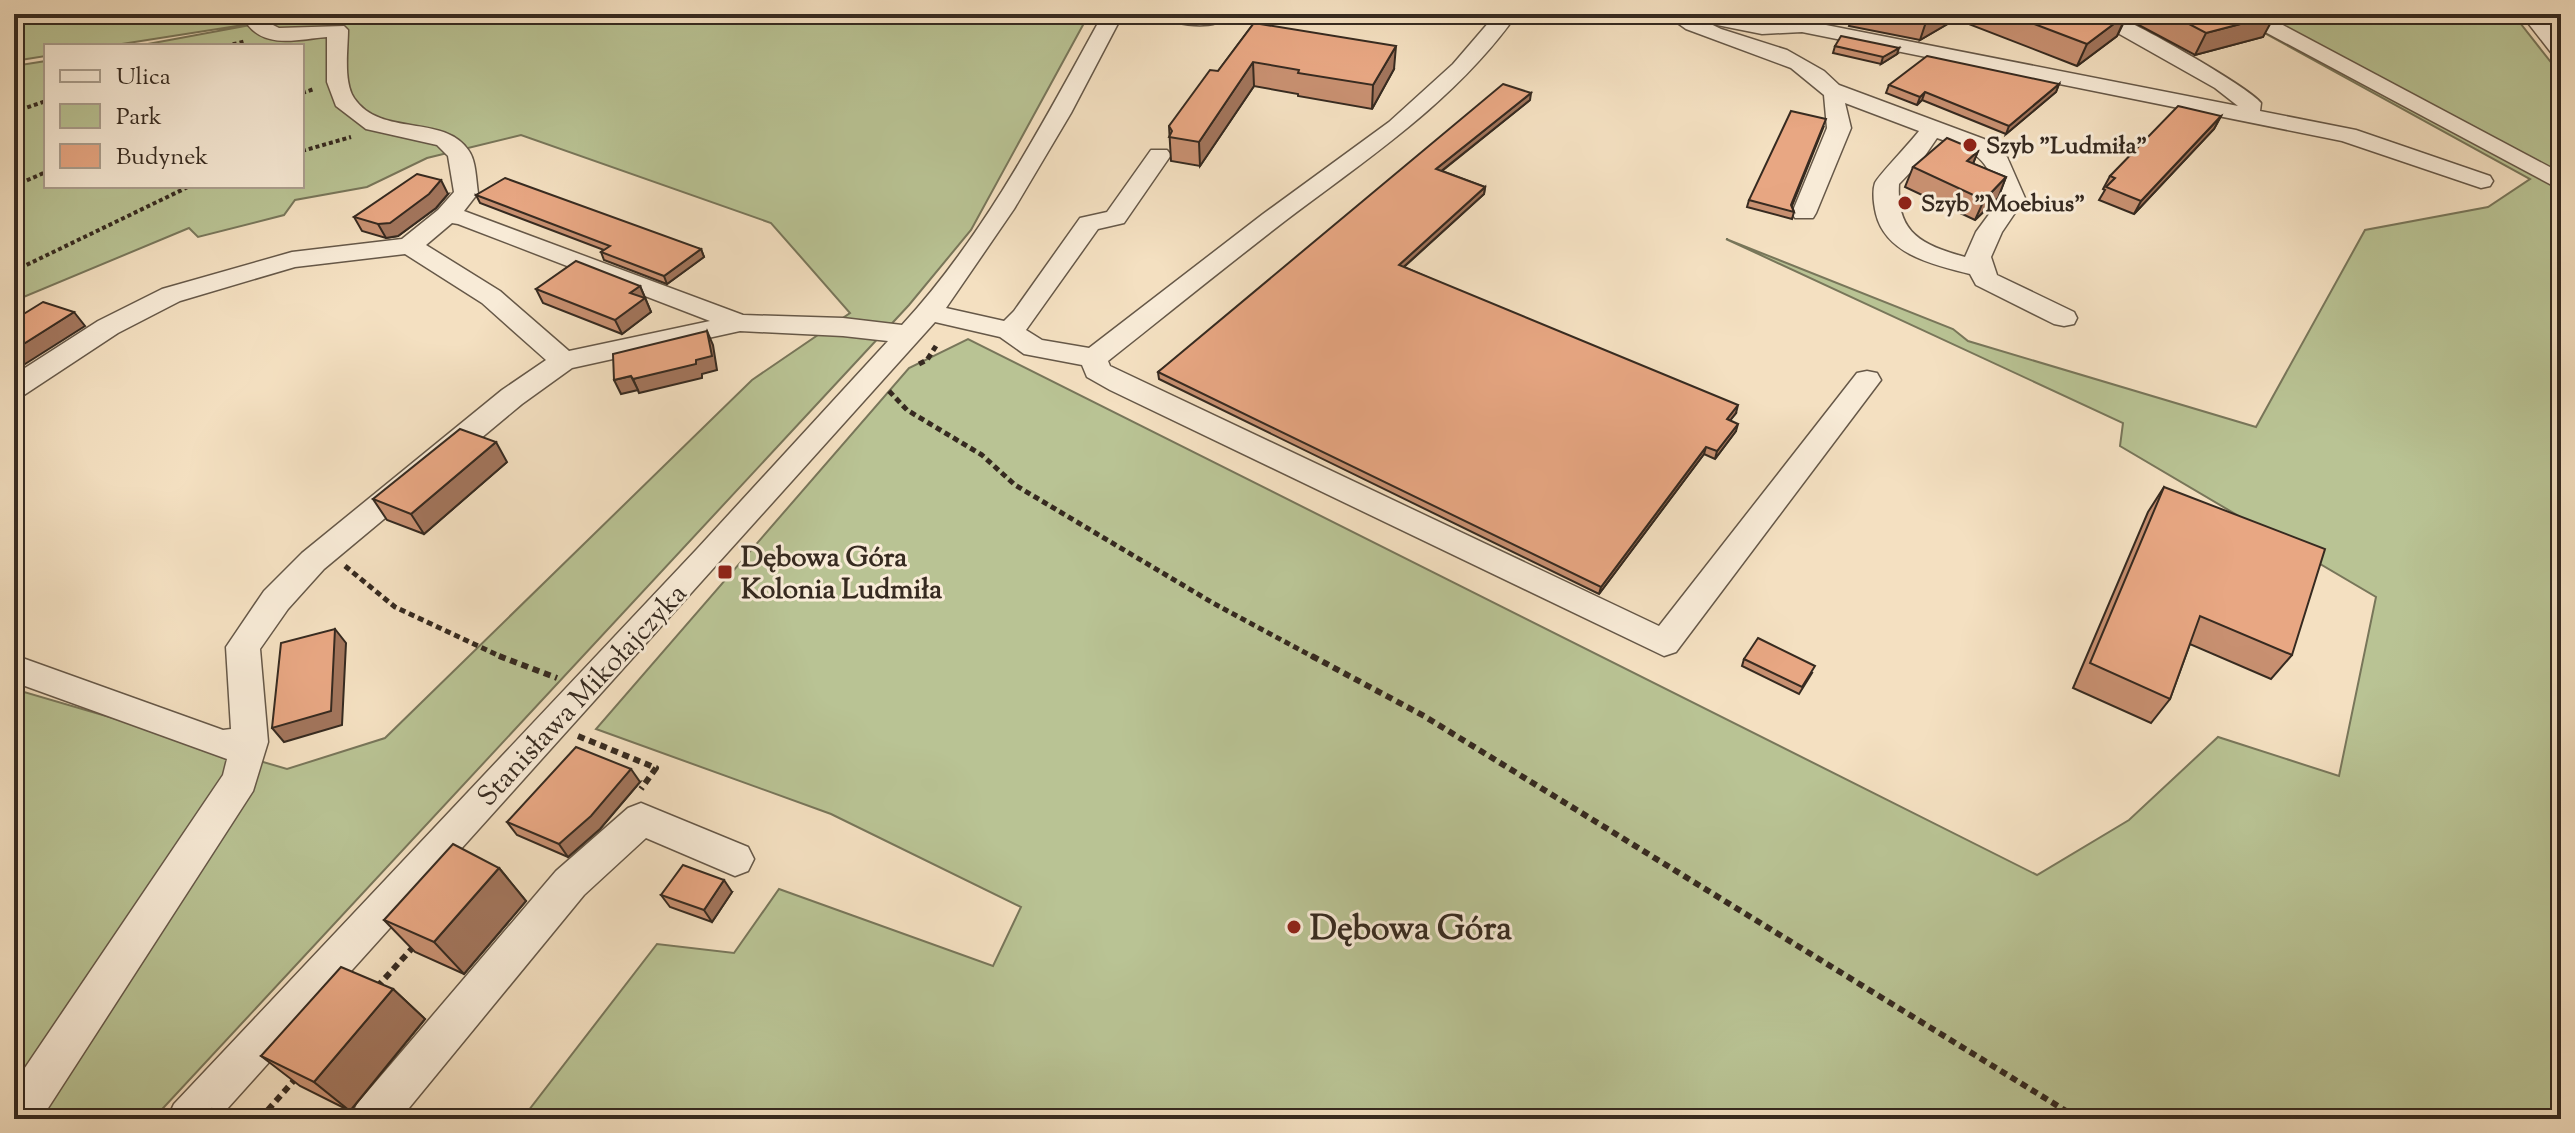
<svg xmlns="http://www.w3.org/2000/svg" width="2575" height="1133" font-family="'Sorts Mill Goudy',serif">
<style>
.green{fill:#b9c394;stroke:#78765a;stroke-width:2}
.lines{fill:none;stroke-linecap:round;stroke-linejoin:round}
.minor-casing{stroke:#665848;stroke-width:3}
.path-far2{stroke:#362a20;stroke-width:4;stroke-dasharray:4 3;stroke-linecap:butt}
.path-far1{stroke:#362a20;stroke-width:5;stroke-dasharray:6 4;stroke-linecap:butt}
.path{stroke:#362a20;stroke-width:6;stroke-dasharray:7 5;stroke-linecap:butt}
.minor{fill:#f8ebd7;fill-rule:evenodd}
.wall{fill:#c89071;stroke:#362a20;stroke-width:2}
.shaded-wall{fill:#a2755c;stroke:#362a20;stroke-width:2}
.building{fill:#e8a783;stroke:#362a20;stroke-width:2}
.poi-dot{fill:#8f2418;stroke:#f8ebd7;stroke-width:3}
.labels{text-anchor:middle;stroke-width:6;stroke-linejoin:round;paint-order:stroke}
.far-poi-label{font-size:24px;font-weight:bold;fill:#362a20;stroke:#f8ebd7;text-anchor:start}
.poi-label{font-size:28px;font-weight:bold;fill:#362a20;stroke:#f8ebd7;text-anchor:start}
.street-label{font-size:28px;fill:#362a20;stroke:#f8ebd7}
.near-poi-label{font-size:34px;font-weight:bold;fill:#362a20;stroke:#f8ebd7;text-anchor:start}
</style>
<rect width="100%" height="100%" fill="#f4e0c1"/>
<filter id="stains"><feTurbulence type="fractalNoise" baseFrequency=".0025" numOctaves="4"/><feColorMatrix values="0 0 0 0 .2 0 0 0 0 .09 0 0 0 0 .02 0 0 0 .5 -.17"/></filter>
<radialGradient id="worn" r=".72"><stop offset=".6" stop-color="#630" stop-opacity="0"/><stop offset="1" stop-color="#630" stop-opacity=".3"/></radialGradient>
<g class="green">
<path d="M14 14H1089L971 230 909 305 153 1119H14V689L287 769 385 738 752 380 850 313 771 223 521 135 427 158 367 187 295 200 284 215 198 237 189 228 14 301V66L46 61V186H302V46H137L288 18 109 46H46V56L14 61Z"/>
<path d="M2230 14H2513L2561 75V1119H522L657 944 734 953 779 889 993 966 1021 907 831 814 596 729 909 368 968 339 2037 875 2129 820 2218 737 2339 776 2376 597 2120 446 2123 423 1726 239 1953 329 1968 341 2256 427 2365 230 2488 207 2530 179Z"/>
</g>
<g class="lines">
<defs>
<g id="minor">
<path d="M1103 14H1123L1071 113 1014 209 946 308 1004 321 1014 311 1080 218 1107 212 1151 150H1167L1171 155 1124 223 1098 229 1026 330 1042 340 1089 348 1263 214 1389 122 1453 64 1496 14H1517C1455 102 1365 160 1281 224 1223 269 1166 315 1108 361L1110 366 1659 626 1857 373 1867 371 1877 373 1881 380 1676 652 1664 656 1110 390 1087 377 1082 365 1024 354 1000 337 935 322 218 1119H167L174 1104 697 549 888 341 843 336 740 331 572 368 522 404 324 569 288 609 260 649 268 742 253 791 41 1119H14V1084L223 775 227 759 14 682V655L223 730 231 729 226 647 264 591 302 553 502 390 546 360 482 303 405 254 295 267 180 301 118 333 24 395 14 397V375L98 321 162 289 292 252 402 239 438 210 454 192 448 156 437 145 366 129 336 106 327 82V37C300 39 267 49 248 25L251 21H265L279 28 344 26 348 30C348 49 343 81 354 98 381 138 444 113 469 151 476 161 476 180 478 193L464 211 743 315 843 318 902 325C985 235 1044 121 1103 14ZM452 223 458 224 710 321 569 351 500 291 426 245Z"/>
<path d="M1155 14H1212L1221 20C1213 30 1163 24 1155 14Z"/>
<path d="M1665 14H1690L1721 29 1787 50 1824 71 1839 85 1984 139 2007 157 2025 198 2002 232 1991 257 1997 275 2074 312 2077 318 2074 324 2064 326 2054 324 1976 285 1970 274C1935 265 1886 255 1876 214 1874 205 1872 192 1875 183 1878 176 1911 142 1919 131L1845 103 1851 128 1816 213 1813 218H1795L1792 213 1827 128 1824 95 1791 68 1686 29ZM1937 138C1979 153 1985 156 2001 198L1976 232 1965 257C1922 245 1896 233 1899 184L1922 160Z"/>
<path d="M1815 14H1831L1833 18 1826 25 2238 106 2215 88 2084 14C2091 14 2101 12 2109 14 2129 18 2250 88 2261 103L2260 111 2356 130 2490 176 2493 181 2490 186 2481 188 2342 141 1802 32 1762 34 1717 25 1714 21 1724 15C1755 22 1785 27 1815 14Z"/>
<path d="M2236 14H2262L2561 173V190L2239 18Z"/>
<path d="M2521 14H2542L2561 36V56L2553 55Z"/>
<path d="M641 803 748 847 754 859 748 871 735 876 646 838 584 895 400 1119H350L357 1104 556 871 628 808Z"/>
</g>
</defs>
<use href="#minor" class="minor-casing"/>
<g class="path-far2">
<path d="M226 46 246 41"/>
<path d="M302 93 314 89"/>
<path d="M14 112 46 101"/>
<path d="M302 151 351 137"/>
<path d="M14 186 46 172"/>
<path d="M14 271 190 186"/>
</g>
<g class="path-far1">
<path d="M919 364 927 360 936 346"/>
<path d="M889 391 907 410 982 455 1015 485 1213 603 1315 658"/>
<path d="M345 566 395 607 504 658"/>
</g>
<g class="path">
<path d="M499 656 557 678"/>
<path d="M1312 656 1424 716 2079 1119"/>
<path d="M578 736 656 768 641 789"/>
<path d="M377 987 416 944"/>
<path d="M260 1119 296 1078"/>
</g>
<use href="#minor" class="minor"/>
</g>
<g class="wall">
<path d="M1853 14H2273L2263 37 2195 55 2126 18 2117 36 2077 66 1956 19 1920 40 1849 26Z"/>
<path d="M1254 23 1394 69 1372 109 1298 96V94L1254 86 1200 166 1171 161 1169 126 1218 71Z"/>
<path d="M1835 46 1897 54 1881 64 1833 53Z"/>
<path d="M2059 84 2056 92 2006 134 1922 100 1917 105 1886 93 1889 85Z"/>
<path d="M1530 100 1442 171 1485 187 1484 194 1404 267 1736 413 1730 420 1736 431 1715 459 1704 454 1599 594 1159 379 1158 372Z"/>
<path d="M2221 116 2214 129 2134 214 2099 200 2105 190 2103 189 2110 176Z"/>
<path d="M1824 126 1792 206 1794 212 1792 219 1747 207 1749 200Z"/>
<path d="M1978 151 1973 164 2006 177 1998 198 1975 220 1905 187 1913 167Z"/>
<path d="M448 194 436 208 398 236 386 238 362 231 354 217Z"/>
<path d="M476 195 701 249 704 257 667 284 604 260 601 252 604 250 480 203Z"/>
<path d="M640 286 651 312 622 334 543 303 536 289Z"/>
<path d="M507 462 424 534 387 520 373 499Z"/>
<path d="M2164 487 2292 655 2271 679 2190 644 2170 699 2151 723 2073 688 2148 512Z"/>
<path d="M1744 659 1812 673 1799 694 1742 666Z"/>
<path d="M640 782 600 829 568 857 517 835 507 822Z"/>
<path d="M499 868 526 901 464 974 415 952 384 920Z"/>
<path d="M732 892 712 922 670 907 661 895Z"/>
<path d="M393 989 425 1019 350 1111 300 1086 261 1056Z"/>
</g>
<g class="shaded-wall">
<path d="M1935 14H1957L1956 19 1920 40 1927 19Z"/>
<path d="M2127 14 2117 36 2077 66 2087 44Z"/>
<path d="M2275 15 2263 37 2195 55 2206 33Z"/>
<path d="M1396 46 1394 69 1372 109 1373 85Z"/>
<path d="M1899 48 1897 54 1881 64 1883 57Z"/>
<path d="M1253 62 1254 86 1200 166 1199 142Z"/>
<path d="M2059 84 2056 92 2006 134 2009 126Z"/>
<path d="M1925 92 1922 100 1917 105 1920 97Z"/>
<path d="M1531 93 1530 100 1435 176 1436 169Z"/>
<path d="M2221 116 2214 129 2134 214 2141 201Z"/>
<path d="M1978 151 1970 171 1967 161Z"/>
<path d="M2006 177 1998 198 1975 220 1984 200Z"/>
<path d="M441 180 448 194 436 208 398 236 386 238 378 224Z"/>
<path d="M1485 187 1484 194 1398 272 1399 265Z"/>
<path d="M701 249 704 257 667 284 664 276Z"/>
<path d="M640 286 651 312 622 334 615 320 630 293Z"/>
<path d="M74 312 85 326 14 371V350Z"/>
<path d="M707 331 713 345 717 370 702 374V378L639 393 633 379 696 360Z"/>
<path d="M631 376 638 390 621 394 614 380Z"/>
<path d="M1738 405 1736 413 1725 427 1727 419Z"/>
<path d="M1738 424 1736 431 1715 459 1717 451Z"/>
<path d="M496 442 507 462 424 534 411 514Z"/>
<path d="M1706 447 1704 454 1599 594 1601 587Z"/>
<path d="M335 629 346 643 342 725 284 742 272 728Z"/>
<path d="M631 769 640 782 600 829 568 857 559 844Z"/>
<path d="M499 868 526 901 464 974 434 942Z"/>
<path d="M724 880 732 892 712 922 704 910Z"/>
<path d="M393 989 425 1019 350 1111 314 1082Z"/>
</g>
<g class="building">
<path d="M1903 14H1935L1927 19Z"/>
<path d="M2008 14H2127L2087 44Z"/>
<path d="M2170 14H2273L2275 15 2206 33Z"/>
<path d="M1254 23 1396 46 1373 85 1298 73 1299 70 1253 62 1199 142 1169 137 1172 131 1169 126 1210 70 1218 71Z"/>
<path d="M1841 36 1899 48 1883 57 1835 46Z"/>
<path d="M1927 56 2059 84 2009 126 1925 92 1920 97 1889 85Z"/>
<path d="M1503 84 1531 93 1436 169 1485 187 1399 265 1738 405 1727 419 1738 424 1717 451 1706 447 1601 587 1158 372Z"/>
<path d="M2178 106 2221 116 2141 201 2106 187 2115 178 2110 176Z"/>
<path d="M1791 111 1826 119 1791 205 1794 212 1749 200Z"/>
<path d="M1947 138 1978 151 1967 161 2006 177 1984 200 1913 167Z"/>
<path d="M417 174 441 180 429 194 390 223 378 224 354 217Z"/>
<path d="M505 178 701 249 664 276 601 252 610 246 476 195Z"/>
<path d="M576 261 640 286 630 293 645 298 615 320 536 289Z"/>
<path d="M43 302 74 312 14 350V320Z"/>
<path d="M707 331 712 356 696 360V364L633 379 631 376 614 380 613 354Z"/>
<path d="M460 429 496 442 411 514 373 499Z"/>
<path d="M2164 487 2325 549 2292 655 2200 616 2170 699 2090 663Z"/>
<path d="M335 629 331 711 272 728 281 643Z"/>
<path d="M1758 638 1815 666 1802 687 1744 659Z"/>
<path d="M576 747 631 769 591 816 559 844 507 822Z"/>
<path d="M453 844 499 868 434 942 384 920Z"/>
<path d="M683 865 724 880 704 910 661 895Z"/>
<path d="M341 967 393 989 314 1082 261 1056Z"/>
<path d="M212 1109 232 1119H203Z"/>
<path d="M377 1115 384 1119H373Z"/>
</g>
<g class="poi-dot">
<circle cx="1970" cy="145" r="8"/>
<circle cx="1905" cy="203" r="8"/>
<rect x="717" y="564" width="16" height="16" rx="4"/>
<circle cx="1294" cy="927" r="8"/>
</g>
<g class="labels">
<g class="far-poi-label">
<text x="1986" y="153">Szyb "Ludmiła"</text>
<text x="1921" y="211">Szyb "Moebius"</text>
</g>
<g class="poi-label">
<text x="741" y="566">Dębowa Góra<tspan x="741" dy="32">Kolonia Ludmiła</tspan></text>
</g>
<g class="street-label">
<text transform="translate(581 694) rotate(-47)" y="10">Stanisława Mikołajczyka</text>
</g>
<g class="near-poi-label">
<text x="1310" y="939">Dębowa Góra</text>
</g>
</g>
<rect width="2575" height="1133" fill="none" stroke="#f4e0c1" stroke-width="48"/>
<rect x="16" y="16" width="2543" height="1101" fill="none" stroke="#362a20" stroke-width="4"/>
<rect x="24" y="24" width="2527" height="1085" fill="none" stroke="#362a20" stroke-width="2"/>
<rect x="44" y="44" width="260" height="144" fill="#f8ebd7" stroke="#aa9e8e" stroke-width="2"/>
<rect x="60" y="70" width="40" height="12" fill="#f8ebd7" stroke="#aa9e8e" stroke-width="2"/>
<text x="116" y="84" font-size="24" fill="#362a20">Ulica</text>
<rect x="60" y="104" width="40" height="24" fill="#b9c394" stroke="#aa9e8e" stroke-width="2"/>
<text x="116" y="124" font-size="24" fill="#362a20">Park</text>
<rect x="60" y="144" width="40" height="24" fill="#e8a783" stroke="#aa9e8e" stroke-width="2"/>
<text x="116" y="164" font-size="24" fill="#362a20">Budynek</text>
<rect width="100%" height="100%" filter="url(#stains)"/>
<rect width="100%" height="100%" fill="url(#worn)"/>
</svg>
